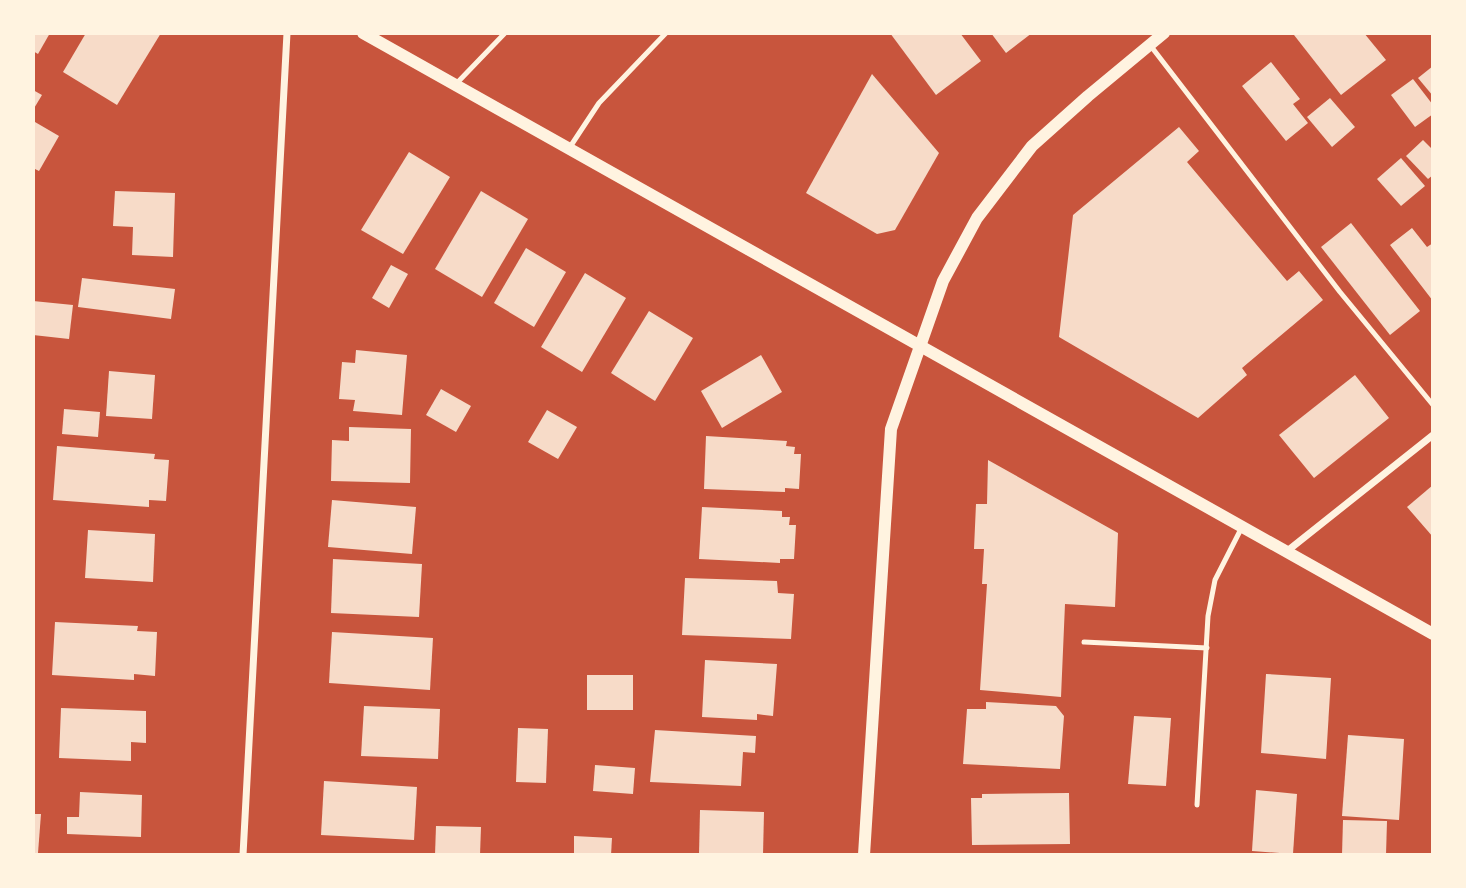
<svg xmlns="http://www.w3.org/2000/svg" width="1466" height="888" font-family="'Public Sans',sans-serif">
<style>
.building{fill:#f7dbc8}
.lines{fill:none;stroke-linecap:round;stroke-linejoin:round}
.service{stroke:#fff3e0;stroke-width:5}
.minor{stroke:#fff3e0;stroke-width:7}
.tertiary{stroke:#fff3e0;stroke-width:12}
</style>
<rect width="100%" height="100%" fill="#c8553d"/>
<g class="building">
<path d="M33 33H50L38 54 33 51Z"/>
<path d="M86 33H161L117 105 63 72Z"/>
<path d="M890 33H960L981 61 936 95Z"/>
<path d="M991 33H1032L1006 53Z"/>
<path d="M1296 33H1364L1386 60 1341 95 1294 35Z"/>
<path d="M1271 62 1300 99 1293 104 1308 123 1286 141 1242 86Z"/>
<path d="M1433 66V96L1418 78Z"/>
<path d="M872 74 939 153 895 230 877 234 806 193Z"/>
<path d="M1413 79 1433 105V114L1415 127 1391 95Z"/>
<path d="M33 90 42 95 33 110Z"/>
<path d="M1330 98 1355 127 1332 147 1307 117Z"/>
<path d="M35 122 59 136 39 171 33 168Z"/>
<path d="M1179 127 1199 151 1187 162 1287 281 1299 271 1323 300 1242 368 1247 375 1198 418 1059 337 1073 215Z"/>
<path d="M1423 140 1433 150V175L1428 179 1406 156Z"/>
<path d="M409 152 450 177 403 254 361 230Z"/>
<path d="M1401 158 1425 186 1401 206 1377 179Z"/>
<path d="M115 191 175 193 173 257 132 255 133 227 113 226Z"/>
<path d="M481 191 528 219 482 297 435 269Z"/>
<path d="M1351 223 1420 311 1390 335 1321 247Z"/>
<path d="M1412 228 1427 247 1433 243V301L1390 245Z"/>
<path d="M526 248 566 272 534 327 494 303Z"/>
<path d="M391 265 408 274 389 308 372 298Z"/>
<path d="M585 273 626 298 582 372 541 347Z"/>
<path d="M82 278 175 289 171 319 78 307Z"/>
<path d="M33 301 73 305 69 339 33 335Z"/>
<path d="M649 311 693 338 655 401 611 373Z"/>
<path d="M356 350 407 355 402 415 353 411 355 400 339 399 342 362 355 363Z"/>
<path d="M761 355 782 392 722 428 701 391Z"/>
<path d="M109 371 155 375 152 419 106 416Z"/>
<path d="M1355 375 1389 418 1314 478 1279 435Z"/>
<path d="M441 389 471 406 456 432 426 415Z"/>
<path d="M64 409 100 412 98 437 62 434Z"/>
<path d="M547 410 577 427 558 459 528 442Z"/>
<path d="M349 427 411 429 410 483 331 481 332 440 349 441Z"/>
<path d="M706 436 787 441 786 446 795 447 794 454H801L799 489 785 488V492L704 489Z"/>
<path d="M57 446 155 454 154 459 169 460 166 501 149 500V507L53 500Z"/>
<path d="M988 460 1118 533 1115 607 1065 604 1061 697 980 690 987 584H982L984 549H974L976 504H987Z"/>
<path d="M1433 485V537L1407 507Z"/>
<path d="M332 500 416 507 412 554 328 547Z"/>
<path d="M702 507 782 511V517H790L789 525H796L794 559H780V563L699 559Z"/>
<path d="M88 530 155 534 153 582 85 578Z"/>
<path d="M333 559 422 564 419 617 331 613Z"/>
<path d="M685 578 777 581 778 593 794 594 791 639 682 635Z"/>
<path d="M55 622 138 626 137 631 157 632 155 676 134 674V680L52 675Z"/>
<path d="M332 632 433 638 430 690 329 683Z"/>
<path d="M705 660 777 664 773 716 757 714V720L702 717Z"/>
<path d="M1266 674 1331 678 1326 759 1261 753Z"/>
<rect x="587" y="675" width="46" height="35"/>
<path d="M986 702 1056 706 1064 716 1060 769 963 764 967 709H986Z"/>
<path d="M364 706 440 709 438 759 361 756Z"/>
<path d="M61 708 146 711V743L131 742V761L59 758Z"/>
<path d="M1134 716 1171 718 1166 786 1128 784Z"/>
<path d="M518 728 548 729 546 783 516 782Z"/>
<path d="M655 730 756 736 755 753 743 752 741 786 650 782Z"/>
<path d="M1348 735 1404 739 1399 820 1342 816Z"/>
<path d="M595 765 635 768 633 794 593 791Z"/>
<path d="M324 781 417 787 414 840 321 835Z"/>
<path d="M1256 790 1297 794 1293 854 1252 851Z"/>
<path d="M80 792 142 795 141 837 67 834V817H79Z"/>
<path d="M1069 793 1070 844 972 845 971 798H982V794Z"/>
<path d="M700 810 764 812 763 855H699Z"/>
<path d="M33 814H41L38 853H33Z"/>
<path d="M1343 820 1387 821 1386 855H1342Z"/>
<path d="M436 826 481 827 480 855H435Z"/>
<path d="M574 836 612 838 611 855H574Z"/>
</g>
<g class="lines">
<g class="service">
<path d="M1150 45 1340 292 1433 405"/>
<path d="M455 85 505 33"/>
<path d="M570 147 599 103 666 33"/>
<path d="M1084 642 1207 648"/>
<path d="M1197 805 1208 616 1215 580 1242 527"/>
</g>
<g class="minor">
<path d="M1286 552 1433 435"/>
<path d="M243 855 287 33"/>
</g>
<g class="tertiary">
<path d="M363 33 1433 634"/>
<path d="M864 855 891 429 943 281 977 218 1032 146 1088 96 1164 33"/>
</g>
</g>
<rect width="1466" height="888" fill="none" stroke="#fff3e0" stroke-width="70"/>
</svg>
